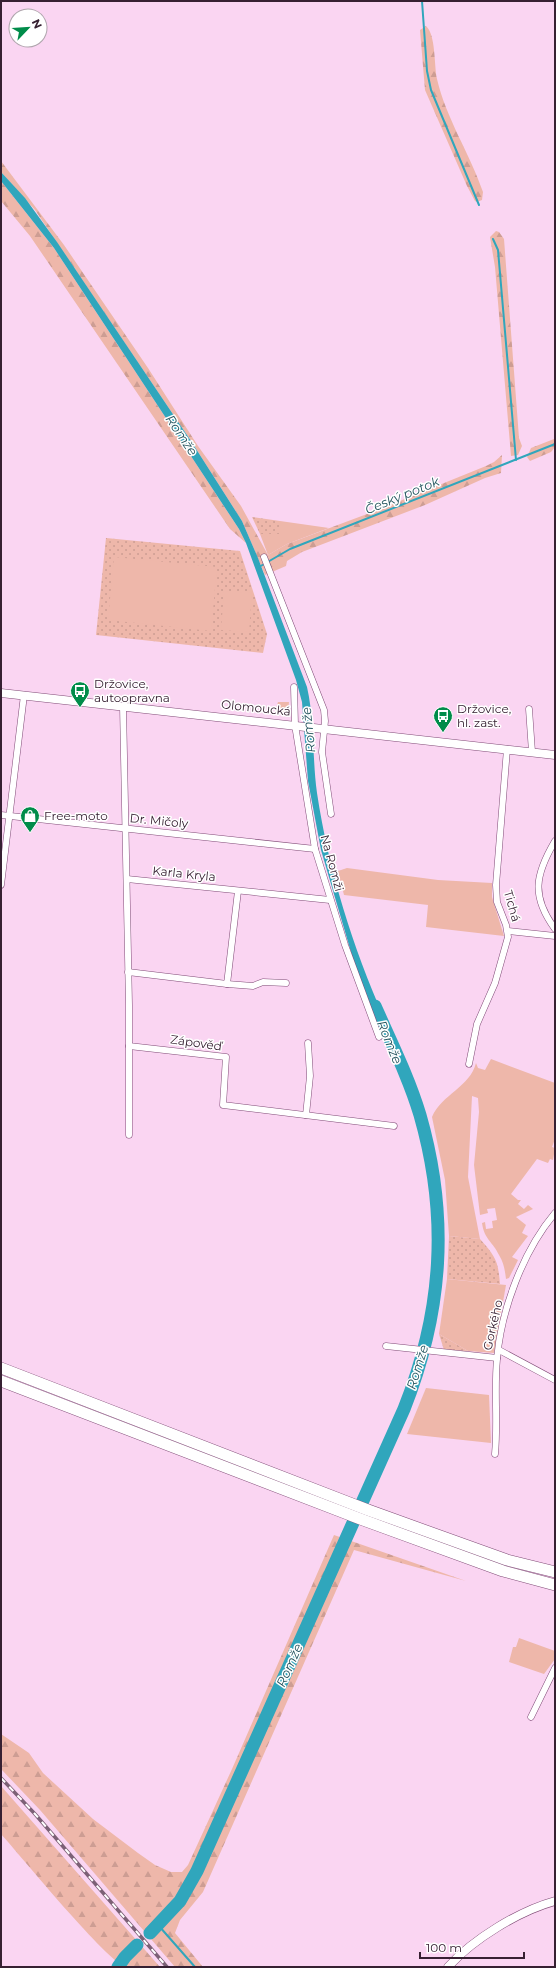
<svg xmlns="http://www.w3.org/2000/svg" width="556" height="1968" font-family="Montserrat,sans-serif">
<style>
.grass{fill:url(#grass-dots)}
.forest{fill:url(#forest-firs)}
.green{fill:#eeb7aa}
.water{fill:#30a6bc}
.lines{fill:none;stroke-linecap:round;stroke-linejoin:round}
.stream{stroke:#30a6bc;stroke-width:2}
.river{stroke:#30a6bc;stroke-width:13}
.minor-casing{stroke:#804b77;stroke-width:7}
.tertiary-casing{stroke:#804b77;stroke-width:9}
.motorway-casing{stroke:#804b77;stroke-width:12}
.minor{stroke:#fff;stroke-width:6}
.tertiary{stroke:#fff;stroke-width:8}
.motorway{stroke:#fff;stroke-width:11}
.rail-casing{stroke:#7c6176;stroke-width:3.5}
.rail{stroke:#fff;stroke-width:2;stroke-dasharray:6;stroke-linecap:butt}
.labels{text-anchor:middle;stroke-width:3;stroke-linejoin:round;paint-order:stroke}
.poi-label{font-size:12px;fill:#362032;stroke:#fff;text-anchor:start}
.street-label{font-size:12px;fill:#362032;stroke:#fff}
.water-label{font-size:13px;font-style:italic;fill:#25555f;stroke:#fff}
</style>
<defs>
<pattern id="grass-dots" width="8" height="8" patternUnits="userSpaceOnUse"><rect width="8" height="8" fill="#eeb7aa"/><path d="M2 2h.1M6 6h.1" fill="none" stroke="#cd9d93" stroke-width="1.8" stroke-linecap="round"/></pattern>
<pattern id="forest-firs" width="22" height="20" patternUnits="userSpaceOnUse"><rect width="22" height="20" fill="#eeb7aa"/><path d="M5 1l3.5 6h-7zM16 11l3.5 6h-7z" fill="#cd9d93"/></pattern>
</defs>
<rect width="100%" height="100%" fill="#fad5f2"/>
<g class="grass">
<path d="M252 517 280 521V534H260Z"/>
<path d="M106 538 240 551 267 634 263 653 96 635Z"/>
<path d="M449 1236 480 1239C496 1257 498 1261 500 1284L447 1279Z"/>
<path d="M439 1334 468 1351 444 1350Z"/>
</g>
<g class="forest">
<path d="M426 26C436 35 434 65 437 79 446 118 470 154 483 192L482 200 477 202 475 201 467 186 425 90 420 30Z"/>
<path d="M1 161 64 245 148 368 198 446 241 506 268 555 287 544 375 511 486 466 494 462 502 455 501 473 485 478 425 505 302 552 287 561 286 566 265 575 242 521 191 441 35 210 1 172Z"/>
<path d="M1 181 54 248 239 529 246 543 230 529 30 236 1 201Z"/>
<path d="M496 231 499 232 504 239 519 438 522 446 518 455 511 456 495 267 490 237Z"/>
<path d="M554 439 555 447 551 452 530 461 527 457 531 448Z"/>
<path d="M334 1535 466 1581 354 1550 203 1892 180 1920 175 1933 203 1967H175L40 1810 1 1769V1734L29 1753 43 1773 93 1819 138 1853 155 1865 171 1872H182L188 1865 232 1769Z"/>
<path d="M1 1786 160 1967C149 1967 136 1968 126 1967 109 1964 19 1854 1 1834Z"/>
</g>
<g class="green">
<path d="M280 521 329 528 287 544 268 555 260 534H280Z"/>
<path d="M114 557 217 567 211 631 108 620Z"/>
<path d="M224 591 252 593 249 632 221 630Z"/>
<path d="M278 702H289L288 712H275Z"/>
<path d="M347 868 438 880 492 883V897L504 936 426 927 428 905 344 895 338 871Z"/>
<path d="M491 1059 555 1083V1139L552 1147 555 1148 553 1160 550 1159 548 1163 537 1159 511 1194 518 1200H521L518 1204 524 1209 528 1205 533 1209 516 1217 526 1225 522 1233 528 1236 512 1257 518 1260 509 1278 506 1279C505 1271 504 1263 499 1255 493 1242 484 1239 482 1223L485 1222 486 1229 493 1228 492 1221 497 1220 495 1208 487 1209 488 1213 480 1215 474 1165 479 1112 478 1098 472 1096 468 1177 480 1239 449 1236 445 1180 432 1117C442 1094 470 1087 476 1063L478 1068 485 1070Z"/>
<path d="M447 1279 506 1285 494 1353 468 1351 439 1334Z"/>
<path d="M426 1388 489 1395 491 1443 407 1434Z"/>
<path d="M519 1638 555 1651V1659L544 1674 509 1662 513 1647H516Z"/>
</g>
<path class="water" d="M1 172 25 198 57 242 191 441 242 521 258 558 307 687C315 722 312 758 317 793 329 872 353 948 385 1020L378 1024 356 969 321 850 308 781 302 702 296 680 246 543 239 529 54 248 1 181Z"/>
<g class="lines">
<g class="stream">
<path d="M422 1 427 71 431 90 479 205"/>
<path d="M493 239 498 250 516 460"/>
<path d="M259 567 290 549 555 444"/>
<path d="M159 1926 195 1967"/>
</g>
<g class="river">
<path d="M150 1933 180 1901 197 1871 404 1409C443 1311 449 1216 420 1115 409 1078 391 1042 375 1006"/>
<path d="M118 1967 125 1957 137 1945"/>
</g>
<defs>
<g id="minor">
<path d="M264 557 324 710 325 721 322 752 331 814"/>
<path d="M294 687 295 725 315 849 345 945 379 1037"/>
<path d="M123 706 129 1005V1135"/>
<path d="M529 709 532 752"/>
<path d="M1 815 315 849"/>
<path d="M555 841C535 875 531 896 555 929"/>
<path d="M127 879 330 900"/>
<path d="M1 885 24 695"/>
<path d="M508 931 555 936"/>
<path d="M128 972 227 984 238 891"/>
<path d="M227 984 253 986 263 982 286 983"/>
<path d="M129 1046 226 1057 223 1105 394 1126"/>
<path d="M469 1064 477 1024 495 983 508 937 506 925 497 902 496 885 507 749"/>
<path d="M306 1115 310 1076 308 1043"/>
<path d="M386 1346 497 1358"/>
<path d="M499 1350 555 1380"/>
<path d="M495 1454C498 1422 494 1391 497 1359 501 1310 523 1251 555 1213"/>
<path d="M531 1717 555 1668"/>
</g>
<g id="tertiary">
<path d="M1 693 555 755"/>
<path d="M448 1967C473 1939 519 1911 555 1901"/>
</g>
<g id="motorway">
<path d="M1 1368 368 1510 507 1560 555 1572"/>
<path d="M1 1381 363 1520 503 1571 555 1585"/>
</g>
</defs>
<use href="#minor" class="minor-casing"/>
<use href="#tertiary" class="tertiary-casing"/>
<use href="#motorway" class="motorway-casing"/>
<use href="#minor" class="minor"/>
<use href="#tertiary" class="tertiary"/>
<use href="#motorway" class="motorway"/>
<defs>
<path id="rail" d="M1 1778 35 1814 167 1967"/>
</defs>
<use href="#rail" class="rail-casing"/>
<use href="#rail" class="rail"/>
</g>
<defs>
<symbol id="bus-pin" viewBox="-11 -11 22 30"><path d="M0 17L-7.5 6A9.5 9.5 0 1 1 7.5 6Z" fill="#008c4a" stroke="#fff"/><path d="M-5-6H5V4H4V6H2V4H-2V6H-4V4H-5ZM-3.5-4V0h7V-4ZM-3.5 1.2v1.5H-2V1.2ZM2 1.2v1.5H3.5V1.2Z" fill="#fff"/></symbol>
<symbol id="shop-pin" viewBox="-11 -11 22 30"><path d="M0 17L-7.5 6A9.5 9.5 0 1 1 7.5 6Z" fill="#008c4a" stroke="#fff"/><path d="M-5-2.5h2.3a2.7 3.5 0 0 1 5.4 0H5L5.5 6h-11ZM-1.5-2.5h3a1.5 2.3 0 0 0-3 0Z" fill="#fff"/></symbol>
</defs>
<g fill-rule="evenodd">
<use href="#bus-pin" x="69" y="680" width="22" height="30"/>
<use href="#bus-pin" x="432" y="705" width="22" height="30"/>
<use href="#shop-pin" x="19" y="805" width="22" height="30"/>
</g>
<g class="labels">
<g class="poi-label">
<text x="94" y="688">Držovice,<tspan x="94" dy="14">autoopravna</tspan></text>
<text x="457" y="713">Držovice,<tspan x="457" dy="14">hl. zast.</tspan></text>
<text x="44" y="820">Free-moto</text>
</g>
<g class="street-label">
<text transform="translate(256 708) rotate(6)" y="4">Olomoucká</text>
<text transform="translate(159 821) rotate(6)" y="4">Dr. Mičoly</text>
<text transform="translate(332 863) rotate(75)" y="4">Na Romži</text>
<text transform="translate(184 874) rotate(6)" y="4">Karla Kryla</text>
<text transform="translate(512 906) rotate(74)" y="4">Tichá</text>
<text transform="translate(196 1043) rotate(8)" y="4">Zápověď</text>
<text transform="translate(493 1325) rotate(-77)" y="4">Gorkého</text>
</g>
<g class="water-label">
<text transform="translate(182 435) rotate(56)" y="5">Romže</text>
<text transform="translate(402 495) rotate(-22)" y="5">Český potok</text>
<text transform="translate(308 730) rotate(-96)" y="5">Romže</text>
<text transform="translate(390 1042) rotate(68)" y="5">Romže</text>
<text transform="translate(417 1367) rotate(-73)" y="5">Romže</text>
<text transform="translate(289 1665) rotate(-66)" y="5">Romže</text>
</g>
</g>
<rect width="556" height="1968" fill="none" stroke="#362032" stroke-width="4"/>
<g transform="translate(28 28) rotate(65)"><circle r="19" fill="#ffffff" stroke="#afa6ad"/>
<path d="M0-3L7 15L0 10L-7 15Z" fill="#008c4a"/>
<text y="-6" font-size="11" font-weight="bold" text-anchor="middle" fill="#362032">N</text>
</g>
<path d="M420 1952v6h104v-6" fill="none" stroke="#362032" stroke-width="2"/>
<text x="426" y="1952" font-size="12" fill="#362032" stroke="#ffffff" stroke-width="3" paint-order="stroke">100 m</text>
</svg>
